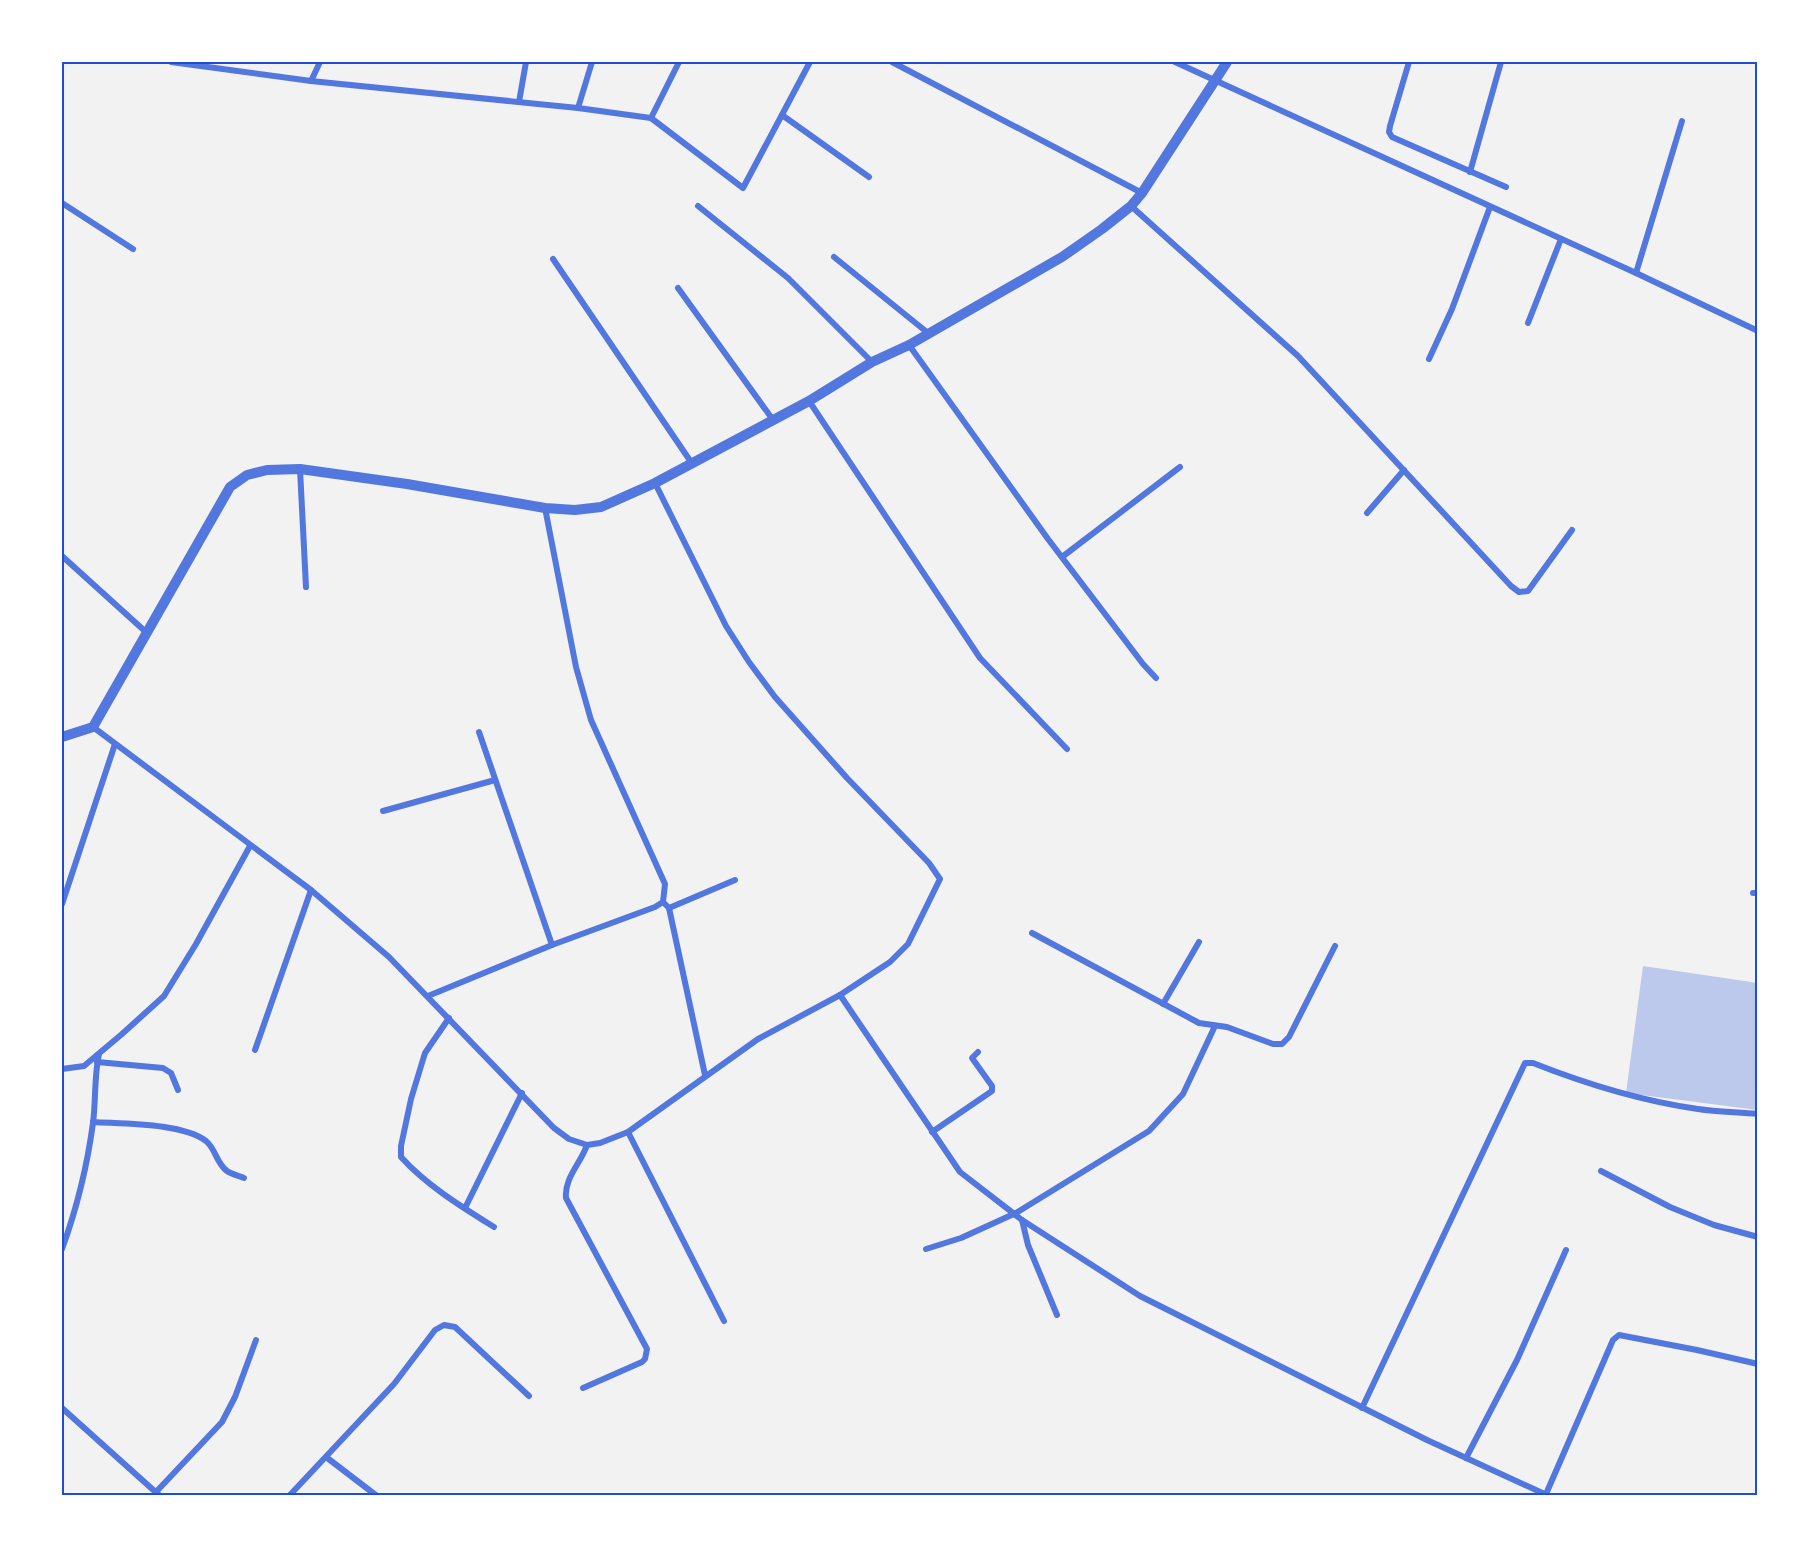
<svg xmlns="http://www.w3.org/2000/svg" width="1819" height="1557" font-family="Inter,sans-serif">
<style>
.building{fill:#bdc9ec}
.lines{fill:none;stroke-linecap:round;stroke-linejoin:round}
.minor{stroke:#5277de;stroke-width:6}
.tertiary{stroke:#5277de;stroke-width:10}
.neatline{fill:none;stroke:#1d4ed8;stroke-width:2}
</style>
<rect width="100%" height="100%" fill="#f2f2f2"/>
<path class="building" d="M1643 966 1758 983V1110L1626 1093Z"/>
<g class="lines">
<g class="minor">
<path d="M171 62 311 81 578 108 651 118 743 188 810 62"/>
<path d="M892 62 1142 193"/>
<path d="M1175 62 1636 273 1758 331"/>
<path d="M1409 62 1390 126 1389 132 1392 137 1506 187"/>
<path d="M311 81 320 62"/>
<path d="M519 102 526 62"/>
<path d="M578 108 592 62"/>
<path d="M782 115 869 177"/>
<path d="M651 118 679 62"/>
<path d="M1470 172 1501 62"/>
<path d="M62 203 133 249"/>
<path d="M698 206 788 278 872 362"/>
<path d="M1131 206 1298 356 1511 586 1519 592 1528 591 1572 530"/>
<path d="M834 257 928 333"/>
<path d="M553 259 691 462"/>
<path d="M1636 273 1682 121"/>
<path d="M678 288 773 420"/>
<path d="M1528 323 1561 239"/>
<path d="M909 345 1048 539 1143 664 1156 678"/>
<path d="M1429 359 1452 309 1490 207"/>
<path d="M809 401 980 658 1067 749"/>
<path d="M300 469 306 587"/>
<path d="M1367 513 1404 470"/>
<path d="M62 556 147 633"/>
<path d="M1062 557 1180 467"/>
<path d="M93 727 311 890 389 957 554 1128 569 1139 587 1145 600 1143 628 1132 758 1039 840 995 890 962 908 944 940 879 929 863 847 778 775 697 749 662 726 626 655 483"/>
<path d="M479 732 552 945"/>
<path d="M383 811 495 780"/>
<path d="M1753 893H1758"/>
<path d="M663 902 669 908 705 1075"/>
<path d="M62 904 115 744"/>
<path d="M669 908 735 880"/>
<path d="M1032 933 1199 1023 1227 1027 1273 1044H1282L1289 1037 1335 946"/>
<path d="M840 995 960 1172 1022 1220 1140 1296 1427 1440 1549 1496"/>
<path d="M428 996 552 945 655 907 663 902 665 884 591 720 576 667 545 508"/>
<path d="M1163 1004 1199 942"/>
<path d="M449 1018 425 1053 411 1099 401 1146V1157C426 1185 462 1207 494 1227"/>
<path d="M255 1050 311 890"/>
<path d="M97 1062 163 1068 171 1073 178 1090"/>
<path d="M62 1069 84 1066 122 1034 164 996 196 944 250 846"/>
<path d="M93 1122C124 1124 182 1123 206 1141 216 1149 216 1163 227 1171 231 1174 239 1176 244 1178"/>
<path d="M628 1132 724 1321"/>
<path d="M932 1132 992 1091V1086L972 1058 978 1052"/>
<path d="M1601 1171 1670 1207 1714 1225 1758 1237"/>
<path d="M465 1208 522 1093"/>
<path d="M1022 1220 1028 1245 1057 1315"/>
<path d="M62 1249C77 1208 87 1167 93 1123 96 1100 94 1076 99 1054"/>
<path d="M926 1249 961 1238 1016 1213 1149 1131 1183 1094 1215 1026"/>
<path d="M583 1388 642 1362 645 1359 647 1349 566 1198C564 1178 581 1163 587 1145"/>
<path d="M62 1408 160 1496"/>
<path d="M1362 1408 1525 1063H1533C1586 1084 1641 1101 1698 1109 1717 1112 1738 1112 1758 1114"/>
<path d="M326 1457 377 1496"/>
<path d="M1466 1458 1517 1360 1566 1250"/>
<path d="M156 1492 222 1422 235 1397 256 1340"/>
<path d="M1546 1494 1613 1340 1619 1335 1697 1350 1758 1364"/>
<path d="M289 1496 394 1384 435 1330 444 1325 455 1327 529 1396"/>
</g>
<path class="tertiary" d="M62 737 93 727 230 487 247 475 267 470 300 469 407 484 545 508 575 510 601 507 655 483 809 401 872 362 909 345 1062 257 1102 229 1131 206 1142 193 1227 62"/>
</g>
<rect width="1819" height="1557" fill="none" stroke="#ffffff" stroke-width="126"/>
<rect x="63" y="63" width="1693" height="1431" class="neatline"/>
</svg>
